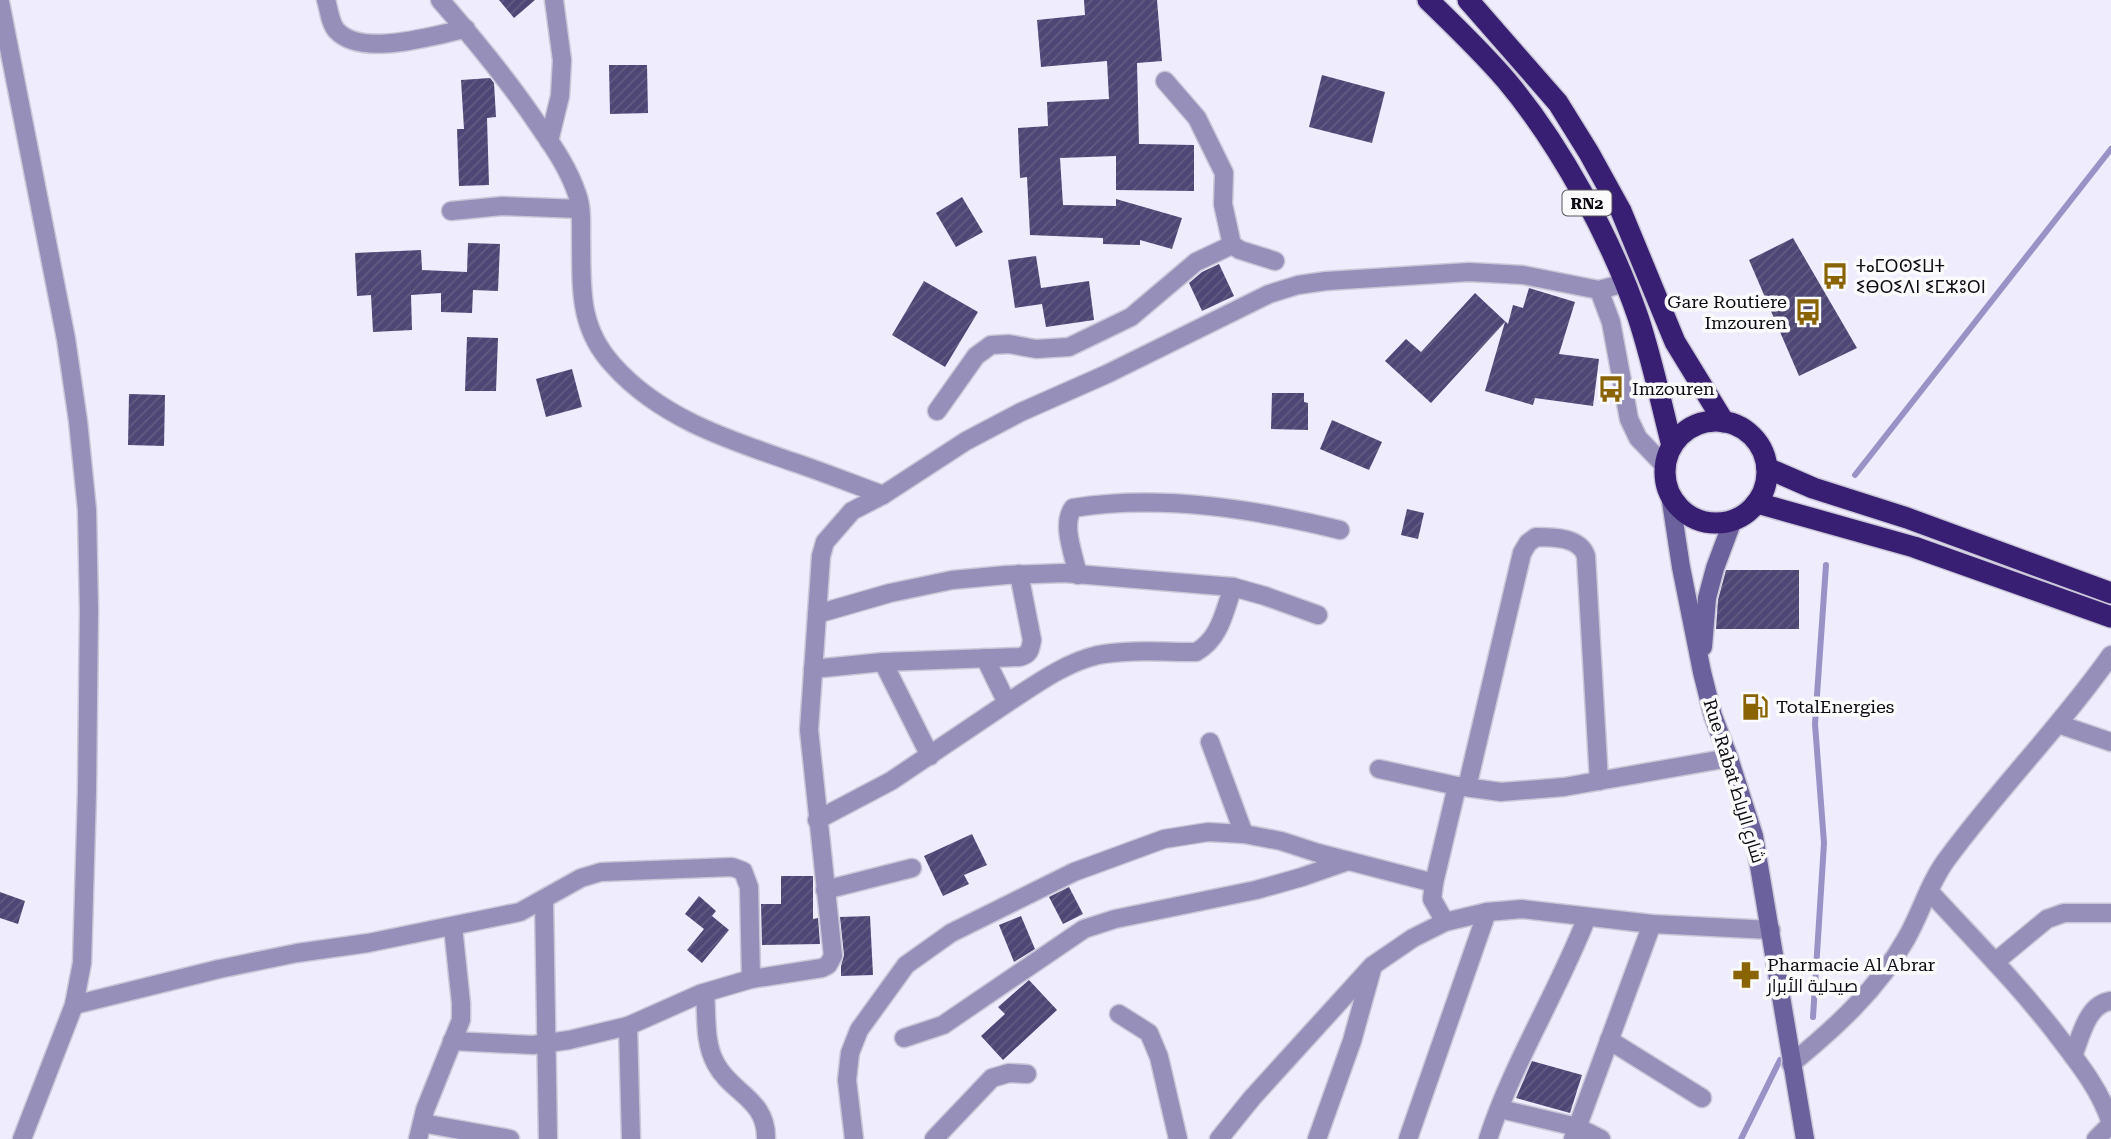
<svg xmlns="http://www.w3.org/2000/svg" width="2111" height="1139" font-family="'Roboto Serif',Cairo,'Noto Sans Tifinagh',serif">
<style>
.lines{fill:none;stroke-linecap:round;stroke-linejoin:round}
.stream{stroke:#9992c6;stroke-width:6}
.building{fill:url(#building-hatch)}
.street-casing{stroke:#cac8d8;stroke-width:21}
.secondary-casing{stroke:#cac8d8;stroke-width:21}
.highway-casing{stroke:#cac8d8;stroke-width:24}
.street{stroke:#958fb9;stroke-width:18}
.secondary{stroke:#6b619c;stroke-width:18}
.highway{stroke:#381f73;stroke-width:21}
.labels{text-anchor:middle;stroke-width:7;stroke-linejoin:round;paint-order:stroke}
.shield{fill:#fbfbfb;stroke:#54545a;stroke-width:2}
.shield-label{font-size:16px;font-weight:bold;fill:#0d0c15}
.poi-label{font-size:18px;fill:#0d0c15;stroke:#fbfbfb;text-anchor:start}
.street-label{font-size:18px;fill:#0d0c15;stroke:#fbfbfb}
</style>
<defs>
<pattern id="building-hatch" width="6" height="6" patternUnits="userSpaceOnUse" patternTransform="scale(1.75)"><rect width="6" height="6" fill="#4e4674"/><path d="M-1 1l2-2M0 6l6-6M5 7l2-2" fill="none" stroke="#635c82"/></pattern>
</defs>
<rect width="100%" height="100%" fill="#eeecfd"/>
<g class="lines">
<g class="stream">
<path d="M1855 475 2111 149"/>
<path d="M1813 1017 1824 843 1815 724 1826 565"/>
<path d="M1741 1139 1780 1060"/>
</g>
</g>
<g class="building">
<path d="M499 0H535L514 18Z"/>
<path d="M1084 0H1157L1162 61 1137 63 1139 144 1194 145V191L1116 190V156L1060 158 1063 205 1116 206V199L1182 218 1172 249 1140 240V245L1103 244V238L1030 235 1027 177 1020 178 1018 128 1048 126 1047 102 1109 99 1107 61 1041 67 1037 20 1085 15Z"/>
<path d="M609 65H647L648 113 610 114Z"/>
<path d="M1322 75 1385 92 1372 143 1309 127Z"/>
<path d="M490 78 494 83 496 117 487 118 489 185 459 186 457 129H464L461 80Z"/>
<path d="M962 197 983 232 956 247 936 213Z"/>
<path d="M1793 238 1857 348 1799 376 1749 260Z"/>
<path d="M468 243 500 244 498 291 473 290 472 313 441 312V293L411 295 412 330 373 332 371 295 357 296 355 253 421 250 422 270 467 272Z"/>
<path d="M1036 256 1041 288 1089 281 1094 320 1046 327 1042 304 1015 308 1008 260Z"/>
<path d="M1219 264 1234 296 1202 311 1189 283 1202 272Z"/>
<path d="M924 281 978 312 945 367 892 335Z"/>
<path d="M1529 288 1575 302 1559 354 1599 359 1593 406 1535 398 1533 405 1485 391 1505 322 1431 403 1385 361 1406 339 1421 352 1475 293 1508 324 1513 305 1523 308Z"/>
<path d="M467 337 498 338 496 391H465Z"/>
<path d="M572 369 582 407 546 417 536 379Z"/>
<path d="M1272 393H1304V402L1308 403V430L1271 429Z"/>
<path d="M129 394 165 395 164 446 128 445Z"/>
<path d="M1332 420 1382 442 1369 470 1320 449Z"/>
<path d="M1407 509 1424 513 1418 539 1401 535Z"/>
<path d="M1726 570H1799V629H1716L1718 600Z"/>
<path d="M972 834 987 865 964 875 969 884 943 896 924 856Z"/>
<path d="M781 876H813V919L818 918 820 944 762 945 761 904H781Z"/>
<path d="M1069 887 1083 914 1063 924 1049 897Z"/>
<path d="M0 892 25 901 18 924 0 918Z"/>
<path d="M699 896 716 911 712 916 729 930 702 963 687 950 704 929 685 914Z"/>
<path d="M870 916 873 975 841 976V966L844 955 840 917Z"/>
<path d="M1021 916 1035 949 1014 962 999 925Z"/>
<path d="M1029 980 1057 1010 1003 1060 981 1036 1005 1014 998 1007Z"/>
<path d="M1532 1061 1582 1075 1570 1113 1516 1098Z"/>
</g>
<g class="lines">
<defs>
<g id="street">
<path d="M326 0C329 9 330 24 337 31 363 58 433 35 466 29"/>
<path d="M440 0C476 41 511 84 541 129 555 149 569 170 577 194 582 207 581 222 581 236 582 285 577 326 613 365 660 418 729 440 793 462 823 472 853 484 883 495"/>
<path d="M0 2 66 339 78 421 87 510 89 610 87 792 82 963 74 1005 22 1139"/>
<path d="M1165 81 1197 118 1224 173 1223 204 1232 245 1240 250 1275 261"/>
<path d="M549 141 560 96 562 60 554 0"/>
<path d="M451 211 502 206 580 209"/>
<path d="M1599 290 1611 322 1629 419 1638 438 1665 466"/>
<path d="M937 411 976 356 991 345 1009 344 1036 349 1069 347 1131 317 1196 262 1232 245"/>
<path d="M1078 575C1074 555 1061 525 1073 508 1161 494 1255 509 1340 530"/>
<path d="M817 614 890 593 952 580 1006 575 1064 573 1233 587 1265 596 1318 615"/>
<path d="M883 662 930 756"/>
<path d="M813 669 883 662 1020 657C1030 654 1030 650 1032 640L1019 574"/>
<path d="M1007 703C1035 685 1064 663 1098 655 1129 649 1164 652 1196 652 1220 639 1224 612 1233 587"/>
<path d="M2058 724 2111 742"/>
<path d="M1210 742 1244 834"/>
<path d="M1379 769 1457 786 1501 792 1564 787 1729 758"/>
<path d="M1467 787 1522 553 1528 543 1536 537C1553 537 1580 537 1586 556L1599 781"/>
<path d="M817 820 891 781 1007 703 985 658"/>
<path d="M825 890 912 868"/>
<path d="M1929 891C1974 940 2021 987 2061 1040 2081 1066 2101 1092 2111 1123"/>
<path d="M544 899 548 1139"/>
<path d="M1445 922 1432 899 1434 883 1457 786"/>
<path d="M1995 962 2047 919 2064 913H2111"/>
<path d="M705 993C707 1016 704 1043 716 1064 731 1093 767 1099 766 1139"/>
<path d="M74 1005 219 969 297 953 368 943 520 912 581 878 601 872 732 867 743 871 749 887 751 979"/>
<path d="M1119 1014 1149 1033 1159 1057 1178 1139"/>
<path d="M904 1038 943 1025 1084 929 1115 919 1256 890 1302 877 1348 861"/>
<path d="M1609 1040 1702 1098"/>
<path d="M452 1041 533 1045 569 1040 628 1026"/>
<path d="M2073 1056C2081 1036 2087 1004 2111 1001"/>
<path d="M1791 1064C1835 1028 1878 989 1906 939 1921 913 1929 883 1947 859 1999 788 2061 726 2111 655"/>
<path d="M1500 1109 1577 1127 1601 1139"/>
<path d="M422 1123 510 1139"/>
<path d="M418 1139 425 1110 461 1020V1003L453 927"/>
<path d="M631 1139 628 1026 700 994 751 979 822 968 828 965 833 956 809 730 821 556 825 542 852 511 883 495 966 441 1021 412 1107 374 1269 294 1298 285 1326 281 1469 272 1523 275 1599 290 1625 283"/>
<path d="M854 1139 847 1080 850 1053 859 1030 906 965 951 933 1074 872 1164 839 1208 832 1244 834 1281 841 1318 853 1434 883"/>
<path d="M934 1139 992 1078 1009 1073 1027 1074"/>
<path d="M1219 1139 1252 1098 1372 966 1413 938 1445 922 1487 912 1522 909 1652 924 1771 930"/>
<path d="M1317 1139 1352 1041 1372 969"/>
<path d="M1408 1139 1487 912"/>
<path d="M1488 1139C1513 1062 1558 992 1587 917"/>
<path d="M1573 1139 1652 924"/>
<path d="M2096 1139 2111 1124"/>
</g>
<g id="secondary">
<path d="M1670 495 1681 567 1702 672 1713 716 1729 758 1754 836 1805 1139"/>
<path d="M1703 647 1707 598 1715 568 1733 520"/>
</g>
<g id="highway">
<path d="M1428 0C1455 26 1482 52 1506 80 1560 144 1611 238 1638 317 1652 359 1661 403 1672 446"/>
<path d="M1468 0 1558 103 1589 153 1621 211 1675 342 1724 422"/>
<circle cx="1716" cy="472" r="51"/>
<path d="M1767 468 1813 488 1907 518 2111 593"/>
<path d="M1757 503 1914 547 2111 617"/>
</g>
</defs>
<use href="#street" class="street-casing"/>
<use href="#secondary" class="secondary-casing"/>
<use href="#highway" class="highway-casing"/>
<use href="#street" class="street"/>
<use href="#secondary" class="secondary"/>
<use href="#highway" class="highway"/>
</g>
<defs>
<symbol id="bus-bare" viewBox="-9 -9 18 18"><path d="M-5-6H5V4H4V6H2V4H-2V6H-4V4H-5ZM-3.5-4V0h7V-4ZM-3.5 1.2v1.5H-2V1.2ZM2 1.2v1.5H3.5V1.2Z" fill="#8a6303" stroke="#fbfbfb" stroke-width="2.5" paint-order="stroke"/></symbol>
<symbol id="fuel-bare" viewBox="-9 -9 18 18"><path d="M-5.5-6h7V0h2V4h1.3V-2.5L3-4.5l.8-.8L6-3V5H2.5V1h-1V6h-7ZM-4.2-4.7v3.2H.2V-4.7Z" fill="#8a6303" stroke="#fbfbfb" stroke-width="2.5" paint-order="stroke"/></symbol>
<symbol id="pharmacy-bare" viewBox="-9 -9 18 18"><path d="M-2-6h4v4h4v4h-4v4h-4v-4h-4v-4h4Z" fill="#8a6303" stroke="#fbfbfb" stroke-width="2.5" paint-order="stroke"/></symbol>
</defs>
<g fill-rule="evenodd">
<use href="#bus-bare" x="1816" y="257" width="38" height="38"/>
<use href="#bus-bare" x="1789" y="293" width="38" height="38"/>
<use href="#bus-bare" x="1592" y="370" width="38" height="38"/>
<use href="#fuel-bare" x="1736" y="688" width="38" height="38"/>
<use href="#pharmacy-bare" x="1727" y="956" width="38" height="38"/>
</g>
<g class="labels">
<rect class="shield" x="1562.5" y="190.5" width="49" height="25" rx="5"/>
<g class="shield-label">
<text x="1587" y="209">RN2</text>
</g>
<g class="poi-label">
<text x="1856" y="272">ⵜⴰⵎⵔⵙⵉⵡⵜ<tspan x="1856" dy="21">ⵉⴱⵔⵉⴷⵏ ⵉⵎⵣⵓⵔⵏ</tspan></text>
<text x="1787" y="308" text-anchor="end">Gare Routiere<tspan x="1787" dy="21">Imzouren</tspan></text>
<text x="1632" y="395">Imzouren</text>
<text x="1776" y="713">TotalEnergies</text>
<text x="1767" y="971">Pharmacie Al Abrar<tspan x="1767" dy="21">صيدلية الأبرار</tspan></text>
</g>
<g class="street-label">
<text transform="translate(1734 781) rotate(73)" y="6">Rue Rabat شارع الرباط</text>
</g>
</g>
</svg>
